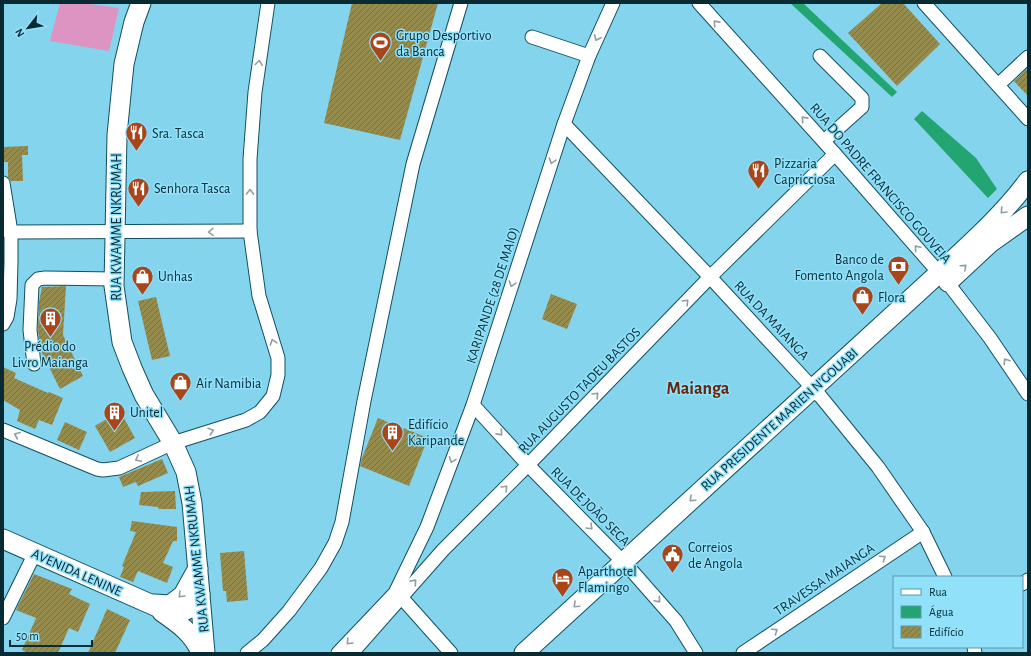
<svg xmlns="http://www.w3.org/2000/svg" width="1031" height="656" font-family="'Alegreya Sans',sans-serif">
<style>
.grass{fill:#dd94c3}
.water{fill:#23a571}
.building{fill:url(#building-hatch)}
.lines{fill:none;stroke-linecap:round;stroke-linejoin:round}
.street-casing{stroke:#0e5162;stroke-width:15}
.secondary-casing{stroke:#0e5162;stroke-width:21}
.street{stroke:#fff;stroke-width:13}
.secondary{stroke:#fff;stroke-width:19}
.oneway{stroke:#8f9fa3}
.labels{text-anchor:middle;stroke-width:3;stroke-linejoin:round;paint-order:stroke}
.poi-label{font-size:14px;fill:#072a33;stroke:#92e1fb;text-anchor:start}
.street-label{font-size:14px;fill:#072a33;stroke:#92e1fb}
.district-label{font-size:18px;font-weight:bold;fill:#67260b;stroke:#92e1fb}
</style>
<defs>
<pattern id="building-hatch" width="6" height="6" patternUnits="userSpaceOnUse"><rect width="6" height="6" fill="#958b4c"/><path d="M-1 1l2-2M0 6l6-6M5 7l2-2" fill="none" stroke="#787240"/></pattern>
</defs>
<rect width="100%" height="100%" fill="#85d4ed"/>
<path class="grass" d="M60 3H83L119 8 109 51 50 41Z"/>
<g class="water">
<path d="M790 3H803L897 92 892 97Z"/>
<path d="M922 111 976 158 997 189 988 198 914 119Z"/>
</g>
<g class="building">
<path d="M352 3H438L400 140 324 123Z"/>
<path d="M882 3H903L940 44 897 86 848 33Z"/>
<path d="M1028 68V96L1014 81Z"/>
<path d="M28 146V155H22L23 181H11L8 177V162H3V147Z"/>
<path d="M66 286 63 335 83 376 60 389 41 351 38 330 39 302 42 287Z"/>
<path d="M551 294 577 304 567 329 542 319Z"/>
<path d="M156 297 170 356 152 360 138 301Z"/>
<path d="M3 367 16 373 14 378 48 393 49 392 63 398 52 425 39 420 35 429 17 421 20 410 3 400Z"/>
<path d="M120 411 135 438 110 452 95 426Z"/>
<path d="M378 418 428 438 409 486 360 466 362 458Z"/>
<path d="M65 422 87 432 79 450 57 440Z"/>
<path d="M162 459 168 473 138 486 136 482 123 487 119 477Z"/>
<path d="M175 491 176 509H159L158 507 139 505 141 492Z"/>
<path d="M132 521 177 527V541H173L163 563 173 567 167 583 138 571 133 582 120 577 124 567 122 566 136 532 130 531Z"/>
<path d="M244 551 248 600 227 602 226 591H223L220 553Z"/>
<path d="M34 574 72 589 69 594 90 604 78 632 69 628 58 653H28L22 650 36 618 16 610Z"/>
<path d="M107 609 130 620 115 653H88Z"/>
</g>
<g class="lines">
<defs>
<g id="street">
<path d="M699 3 835 154 947 282 990 338 1028 394"/>
<path d="M924 3 1028 119"/>
<path d="M532 37 589 56"/>
<path d="M820 56 862 98V107L824 141"/>
<path d="M998 85 1028 57"/>
<path d="M564 124 710 277 821 397 878 467 923 532 945 577"/>
<path d="M3 183 11 232V262L10 299 7 317 3 324"/>
<path d="M3 226 5 230 11 232 250 231"/>
<path d="M34 364 30 330 32 285 38 279 45 278 114 279"/>
<path d="M473 405 528 465 632 571 676 621 696 653"/>
<path d="M3 430 97 469 103 470 119 468 173 443 246 420 260 412 273 396 278 375V358L259 296 250 231V159L255 92 268 3"/>
<path d="M1022 584 1028 580"/>
<path d="M401 597 451 653"/>
<path d="M3 618 35 553"/>
<path d="M974 647 975 653"/>
<path d="M247 653 263 640 289 611 321 568 335 543 342 522 364 401 413 164 461 3"/>
<path d="M338 653 395 593 427 527 473 405 564 124 589 56 613 3"/>
<path d="M352 653 443 550 528 465 710 277 835 154"/>
<path d="M743 653 923 532"/>
</g>
<g id="secondary">
<path d="M141 3 134 22 124 64 117 135 114 286 122 342 132 368 144 395 173 443 186 472 192 503 205 653"/>
<path d="M948 282 990 243 1028 216"/>
<path d="M3 539 164 610 178 614 192 607 200 594"/>
<path d="M154 604 170 605 183 595 198 568"/>
<path d="M162 612C178 623 194 634 201 653"/>
<path d="M524 653 939 273C970 244 1003 215 1028 181"/>
</g>
</defs>
<use href="#street" class="street-casing"/>
<use href="#secondary" class="secondary-casing"/>
<use href="#street" class="street"/>
<use href="#secondary" class="secondary"/>
</g>
<defs><path id="oneway-chevron" d="M-2-3.5L2.5 0L-2 3.5" fill="none" stroke-width="1.6" stroke-linecap="round" stroke-linejoin="round"/></defs>
<g class="oneway">
<use href="#oneway-chevron" transform="translate(716 23) rotate(-132)"/>
<use href="#oneway-chevron" transform="translate(597 38) rotate(115)"/>
<use href="#oneway-chevron" transform="translate(259 63) rotate(-82)"/>
<use href="#oneway-chevron" transform="translate(804 119) rotate(-132)"/>
<use href="#oneway-chevron" transform="translate(552 161) rotate(108)"/>
<use href="#oneway-chevron" transform="translate(250 192) rotate(-89)"/>
<use href="#oneway-chevron" transform="translate(1003 211) rotate(133)"/>
<use href="#oneway-chevron" transform="translate(211 232) rotate(179)"/>
<use href="#oneway-chevron" transform="translate(917 248) rotate(-131)"/>
<use href="#oneway-chevron" transform="translate(964 267) rotate(-42)"/>
<use href="#oneway-chevron" transform="translate(512 284) rotate(108)"/>
<use href="#oneway-chevron" transform="translate(686 302) rotate(-46)"/>
<use href="#oneway-chevron" transform="translate(273 342) rotate(-108)"/>
<use href="#oneway-chevron" transform="translate(1006 361) rotate(-124)"/>
<use href="#oneway-chevron" transform="translate(596 395) rotate(-46)"/>
<use href="#oneway-chevron" transform="translate(211 431) rotate(-17)"/>
<use href="#oneway-chevron" transform="translate(500 433) rotate(48)"/>
<use href="#oneway-chevron" transform="translate(17 435) rotate(-157)"/>
<use href="#oneway-chevron" transform="translate(138 459) rotate(155)"/>
<use href="#oneway-chevron" transform="translate(452 460) rotate(111)"/>
<use href="#oneway-chevron" transform="translate(505 488) rotate(-45)"/>
<use href="#oneway-chevron" transform="translate(692 499) rotate(138)"/>
<use href="#oneway-chevron" transform="translate(590 527) rotate(45)"/>
<use href="#oneway-chevron" transform="translate(883 558) rotate(-34)"/>
<use href="#oneway-chevron" transform="translate(414 582) rotate(-48)"/>
<use href="#oneway-chevron" transform="translate(181 595) rotate(134)"/>
<use href="#oneway-chevron" transform="translate(658 600) rotate(49)"/>
<use href="#oneway-chevron" transform="translate(576 605) rotate(137)"/>
<use href="#oneway-chevron" transform="translate(775 631) rotate(-34)"/>
<use href="#oneway-chevron" transform="translate(349 642) rotate(134)"/>
</g>
<defs>
<symbol id="stadium-pin" viewBox="-11 -11 22 30"><path d="M0 17L-7.5 6A9.5 9.5 0 1 1 7.5 6Z" fill="#aa451a" stroke="#92e1fb"/><path d="M0-5a6.5 5 0 1 0 0 10a6.5 5 0 1 0 0-10ZM-3.5-1.8h7v3.6h-7Z" fill="#fff"/></symbol>
<symbol id="restaurant-pin" viewBox="-11 -11 22 30"><path d="M0 17L-7.5 6A9.5 9.5 0 1 1 7.5 6Z" fill="#aa451a" stroke="#92e1fb"/><path d="M-5-6h1v4h1v-4h1v4h1v-4h1v5L-1.5 .5V6h-2V.5L-5-1ZM5-6V6H3V1.5H1.5Q1.5-4 5-6Z" fill="#fff"/></symbol>
<symbol id="bank-pin" viewBox="-11 -11 22 30"><path d="M0 17L-7.5 6A9.5 9.5 0 1 1 7.5 6Z" fill="#aa451a" stroke="#92e1fb"/><path d="M-6-4H6V4H-6ZM0-2.3a2.3 2.3 0 1 0 0 4.6a2.3 2.3 0 1 0 0-4.6Z" fill="#fff"/></symbol>
<symbol id="shop-pin" viewBox="-11 -11 22 30"><path d="M0 17L-7.5 6A9.5 9.5 0 1 1 7.5 6Z" fill="#aa451a" stroke="#92e1fb"/><path d="M-5-2.5h2.3a2.7 3.5 0 0 1 5.4 0H5L5.5 6h-11ZM-1.5-2.5h3a1.5 2.3 0 0 0-3 0Z" fill="#fff"/></symbol>
<symbol id="building-pin" viewBox="-11 -11 22 30"><path d="M0 17L-7.5 6A9.5 9.5 0 1 1 7.5 6Z" fill="#aa451a" stroke="#92e1fb"/><path d="M-4-6H4V6H1V3H-1V6H-4ZM-2.5-4.3h1.7v1.8h-1.7ZM.8-4.3h1.7v1.8H.8ZM-2.5-1h1.7V.8h-1.7ZM.8-1h1.7V.8H.8Z" fill="#fff"/></symbol>
<symbol id="civic-pin" viewBox="-11 -11 22 30"><path d="M0 17L-7.5 6A9.5 9.5 0 1 1 7.5 6Z" fill="#aa451a" stroke="#92e1fb"/><path d="M-.6-6.5H3V-4.5H.6V-3L4-1V1h2V6H-6V1h2V-1L-.6-3ZM-1.2 2.5V6h2.4V2.5Z" fill="#fff"/></symbol>
<symbol id="hotel-pin" viewBox="-11 -11 22 30"><path d="M0 17L-7.5 6A9.5 9.5 0 1 1 7.5 6Z" fill="#aa451a" stroke="#92e1fb"/><path d="M-6-4.5h1.5V1H6V5H4.5V3h-9V5H-6ZM-4 0a1.8 1.8 0 1 1 3.6 0ZM.5 0V-2.5h3Q6-2.5 6 0Z" fill="#fff"/></symbol>
</defs>
<g fill-rule="evenodd">
<use href="#stadium-pin" x="368" y="30" width="25" height="34"/>
<use href="#restaurant-pin" x="124" y="120" width="25" height="34"/>
<use href="#restaurant-pin" x="746" y="158" width="25" height="34"/>
<use href="#restaurant-pin" x="126" y="176" width="25" height="34"/>
<use href="#bank-pin" x="886" y="254" width="25" height="34"/>
<use href="#shop-pin" x="130" y="264" width="25" height="34"/>
<use href="#shop-pin" x="850" y="284" width="25" height="34"/>
<use href="#building-pin" x="38" y="306" width="25" height="34"/>
<use href="#shop-pin" x="168" y="370" width="25" height="34"/>
<use href="#building-pin" x="102" y="400" width="25" height="34"/>
<use href="#building-pin" x="380" y="420" width="25" height="34"/>
<use href="#civic-pin" x="660" y="542" width="25" height="34"/>
<use href="#hotel-pin" x="550" y="566" width="25" height="34"/>
</g>
<g class="labels">
<g class="poi-label">
<text x="396" y="40">Grupo Desportivo<tspan x="396" dy="16">da Banca</tspan></text>
<text x="152" y="138">Sra. Tasca</text>
<text x="774" y="168">Pizzaria<tspan x="774" dy="16">Capricciosa</tspan></text>
<text x="154" y="193">Senhora Tasca</text>
<text x="884" y="264" text-anchor="end">Banco de<tspan x="884" dy="16">Fomento Angola</tspan></text>
<text x="158" y="281">Unhas</text>
<text x="878" y="302">Flora</text>
<text x="50" y="351" text-anchor="middle">Prédio do<tspan x="50" dy="16">Livro Maianga</tspan></text>
<text x="196" y="388">Air Namibia</text>
<text x="130" y="417">Unitel</text>
<text x="408" y="429">Edifício<tspan x="408" dy="16">Karipande</tspan></text>
<text x="688" y="552">Correios<tspan x="688" dy="16">de Angola</tspan></text>
<text x="578" y="576">Aparthotel<tspan x="578" dy="16">Flamingo</tspan></text>
</g>
<g class="street-label">
<text transform="translate(881 183) rotate(49)" y="5">RUA DO PADRE FRANCISCO GOUVEIA</text>
<text transform="translate(116 227) rotate(-90)" y="5">RUA KWAMME NKRUMAH</text>
<text transform="translate(492 295) rotate(-72)" y="5">KARIPANDE (28 DE MAIO)</text>
<text transform="translate(772 320) rotate(47)" y="5">RUA DA MAIANGA</text>
<text transform="translate(579 390) rotate(-46)" y="5">RUA AUGUSTO TADEU BASTOS</text>
<text transform="translate(779 419) rotate(-42)" y="5">RUA PRESIDENTE MARIEN N'GOUABI</text>
<text transform="translate(591 506) rotate(45)" y="5">RUA DE JOÃO SECA</text>
<text transform="translate(196 559) rotate(-96)" y="5">RUA KWAMME NKRUMAH</text>
<text transform="translate(77 572) rotate(24)" y="5">AVENIDA LENINE</text>
<text transform="translate(824 579) rotate(-34)" y="5">TRAVESSA MAIANGA</text>
</g>
<g class="district-label">
<text x="698" y="394">Maianga</text>
</g>
</g>
<rect width="1031" height="656" fill="none" stroke="#072a33" stroke-width="8"/>
<rect x="893" y="576" width="130" height="72" fill="#92e1fb" stroke="#5a98ab"/>
<rect x="901" y="589" width="20" height="6" fill="#ffffff" stroke="#5a98ab"/>
<text x="929" y="596" font-size="12" fill="#072a33">Rua</text>
<rect x="901" y="606" width="20" height="12" fill="#23a571" stroke="#5a98ab"/>
<text x="929" y="616" font-size="12" fill="#072a33">Água</text>
<rect x="901" y="626" width="20" height="12" fill="url(#building-hatch)" stroke="#5a98ab"/>
<text x="929" y="636" font-size="12" fill="#072a33">Edifício</text>
<g transform="translate(28 28) rotate(239)" stroke="#92e1fb" stroke-width="3" paint-order="stroke">
<path d="M0-3L7 15L0 10L-7 15Z" fill="#072a33"/>
<text y="-6" font-size="11" font-weight="bold" text-anchor="middle" fill="#072a33">N</text>
</g>
<path d="M10 640v6h82v-6" fill="none" stroke="#072a33" stroke-width="2"/>
<text x="16" y="640" font-size="12" fill="#072a33" stroke="#92e1fb" stroke-width="3" paint-order="stroke">50 m</text>
</svg>
